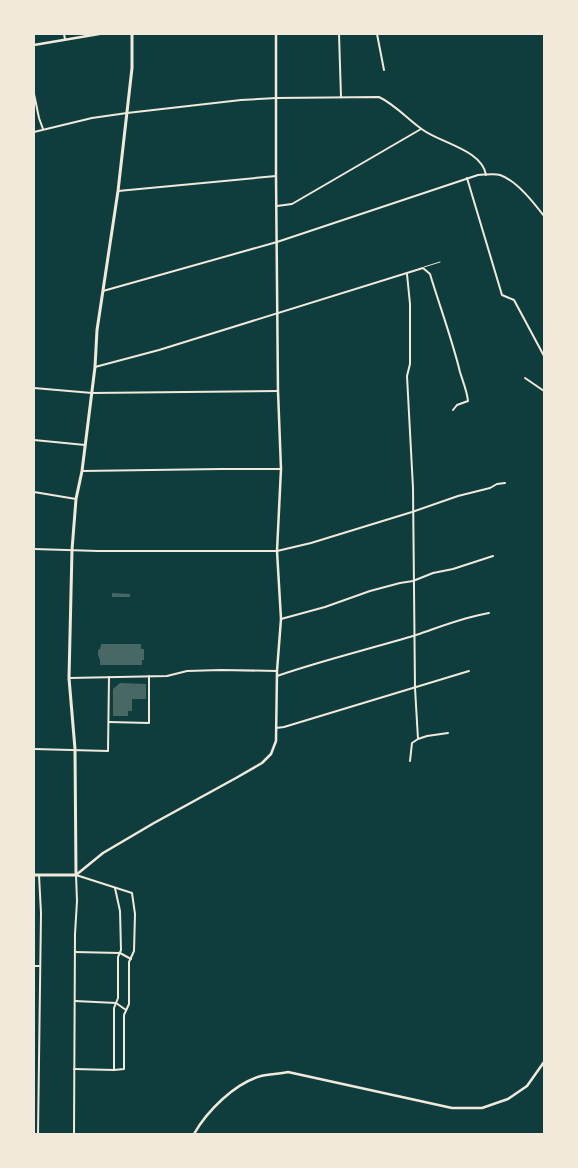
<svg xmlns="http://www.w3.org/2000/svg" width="578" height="1168" font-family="'IBM Plex Sans',sans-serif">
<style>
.building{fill:#486865}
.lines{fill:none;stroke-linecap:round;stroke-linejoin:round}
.service{stroke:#f1e9da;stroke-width:1}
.minor{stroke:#f1e9da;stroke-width:2}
.tertiary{stroke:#f1e9da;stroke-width:2.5}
.secondary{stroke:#f1e9da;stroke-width:3}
</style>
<rect width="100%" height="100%" fill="#0f3d3e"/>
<g class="building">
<path d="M112 593 130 594V597H112Z"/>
<path d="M101 644H141V649H144V660H142V665H100V660L98 655V650L100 649Z"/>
<path d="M120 683 146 684V699H132V711H128V716H113V689Z"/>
</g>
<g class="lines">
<path class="service" d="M424 267 440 262"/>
<g class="minor">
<path d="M64 34 65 39"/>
<path d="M339 34 341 97"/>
<path d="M377 34 384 70"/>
<path d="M34 94 39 118 43 129"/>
<path d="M34 132 92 118 127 113 241 100 276 98 379 97C396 105 408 120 423 130 441 143 482 150 486 175"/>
<path d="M467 178 502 295 514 300 544 356"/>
<path d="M118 191 276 176"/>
<path d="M277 206 292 204 421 129"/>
<path d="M407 274 410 304V364L407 376 413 488 415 688 418 739 412 743 410 761"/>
<path d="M103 291 277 242 478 175C484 175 494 173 500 175 517 181 534 203 544 216"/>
<path d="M95 367 159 350 423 268 430 274C440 307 452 339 460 372 463 382 467 391 468 401L457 405 453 410"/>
<path d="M525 378 544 391"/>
<path d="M34 388 92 393 278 391"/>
<path d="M34 440 85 445"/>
<path d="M82 471 221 469H281"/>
<path d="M34 492 76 499"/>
<path d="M34 549 98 551H277L311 543 412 512 458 496 490 488 497 484 505 483"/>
<path d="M281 619 325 607 370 591 400 583 413 581 433 573 453 569 493 556"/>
<path d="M277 676C323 660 370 649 416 635 440 627 464 617 489 613"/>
<path d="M69 678 167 676 187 671 221 670 277 671"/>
<path d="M109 722 149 723V676"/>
<path d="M276 728 284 727 469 671"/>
<path d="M418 739 427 736 448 733"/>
<path d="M34 749 108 751 109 677"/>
<path d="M75 952 120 953 131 959"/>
<path d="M34 966H40"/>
<path d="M75 1001 116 1003 126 1010"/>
<path d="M74 1069 114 1070V1008L118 998V957L121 950 120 911 115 888"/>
<path d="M38 1134 41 913 39 875"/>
<path d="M74 1134 75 934 77 901 76 875 132 893 135 914 134 951 129 962V1004L124 1015V1069L114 1070"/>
</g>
<g class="tertiary">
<path d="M34 45 99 34"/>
<path d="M76 875 103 853 154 823 236 778 262 763 271 754 276 741 277 671 281 619 277 551 281 469 278 391 276 176V34"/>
<path d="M194 1134C207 1111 235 1083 261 1076 269 1074 279 1074 288 1072L452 1108H482L508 1099 527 1086 544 1062"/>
</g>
<path class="secondary" d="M34 875H76L75 749 69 678 72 550 76 499 82 471 95 367 97 330 118 191 132 68V34"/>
</g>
<rect width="578" height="1168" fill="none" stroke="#f1e9da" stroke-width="70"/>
</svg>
